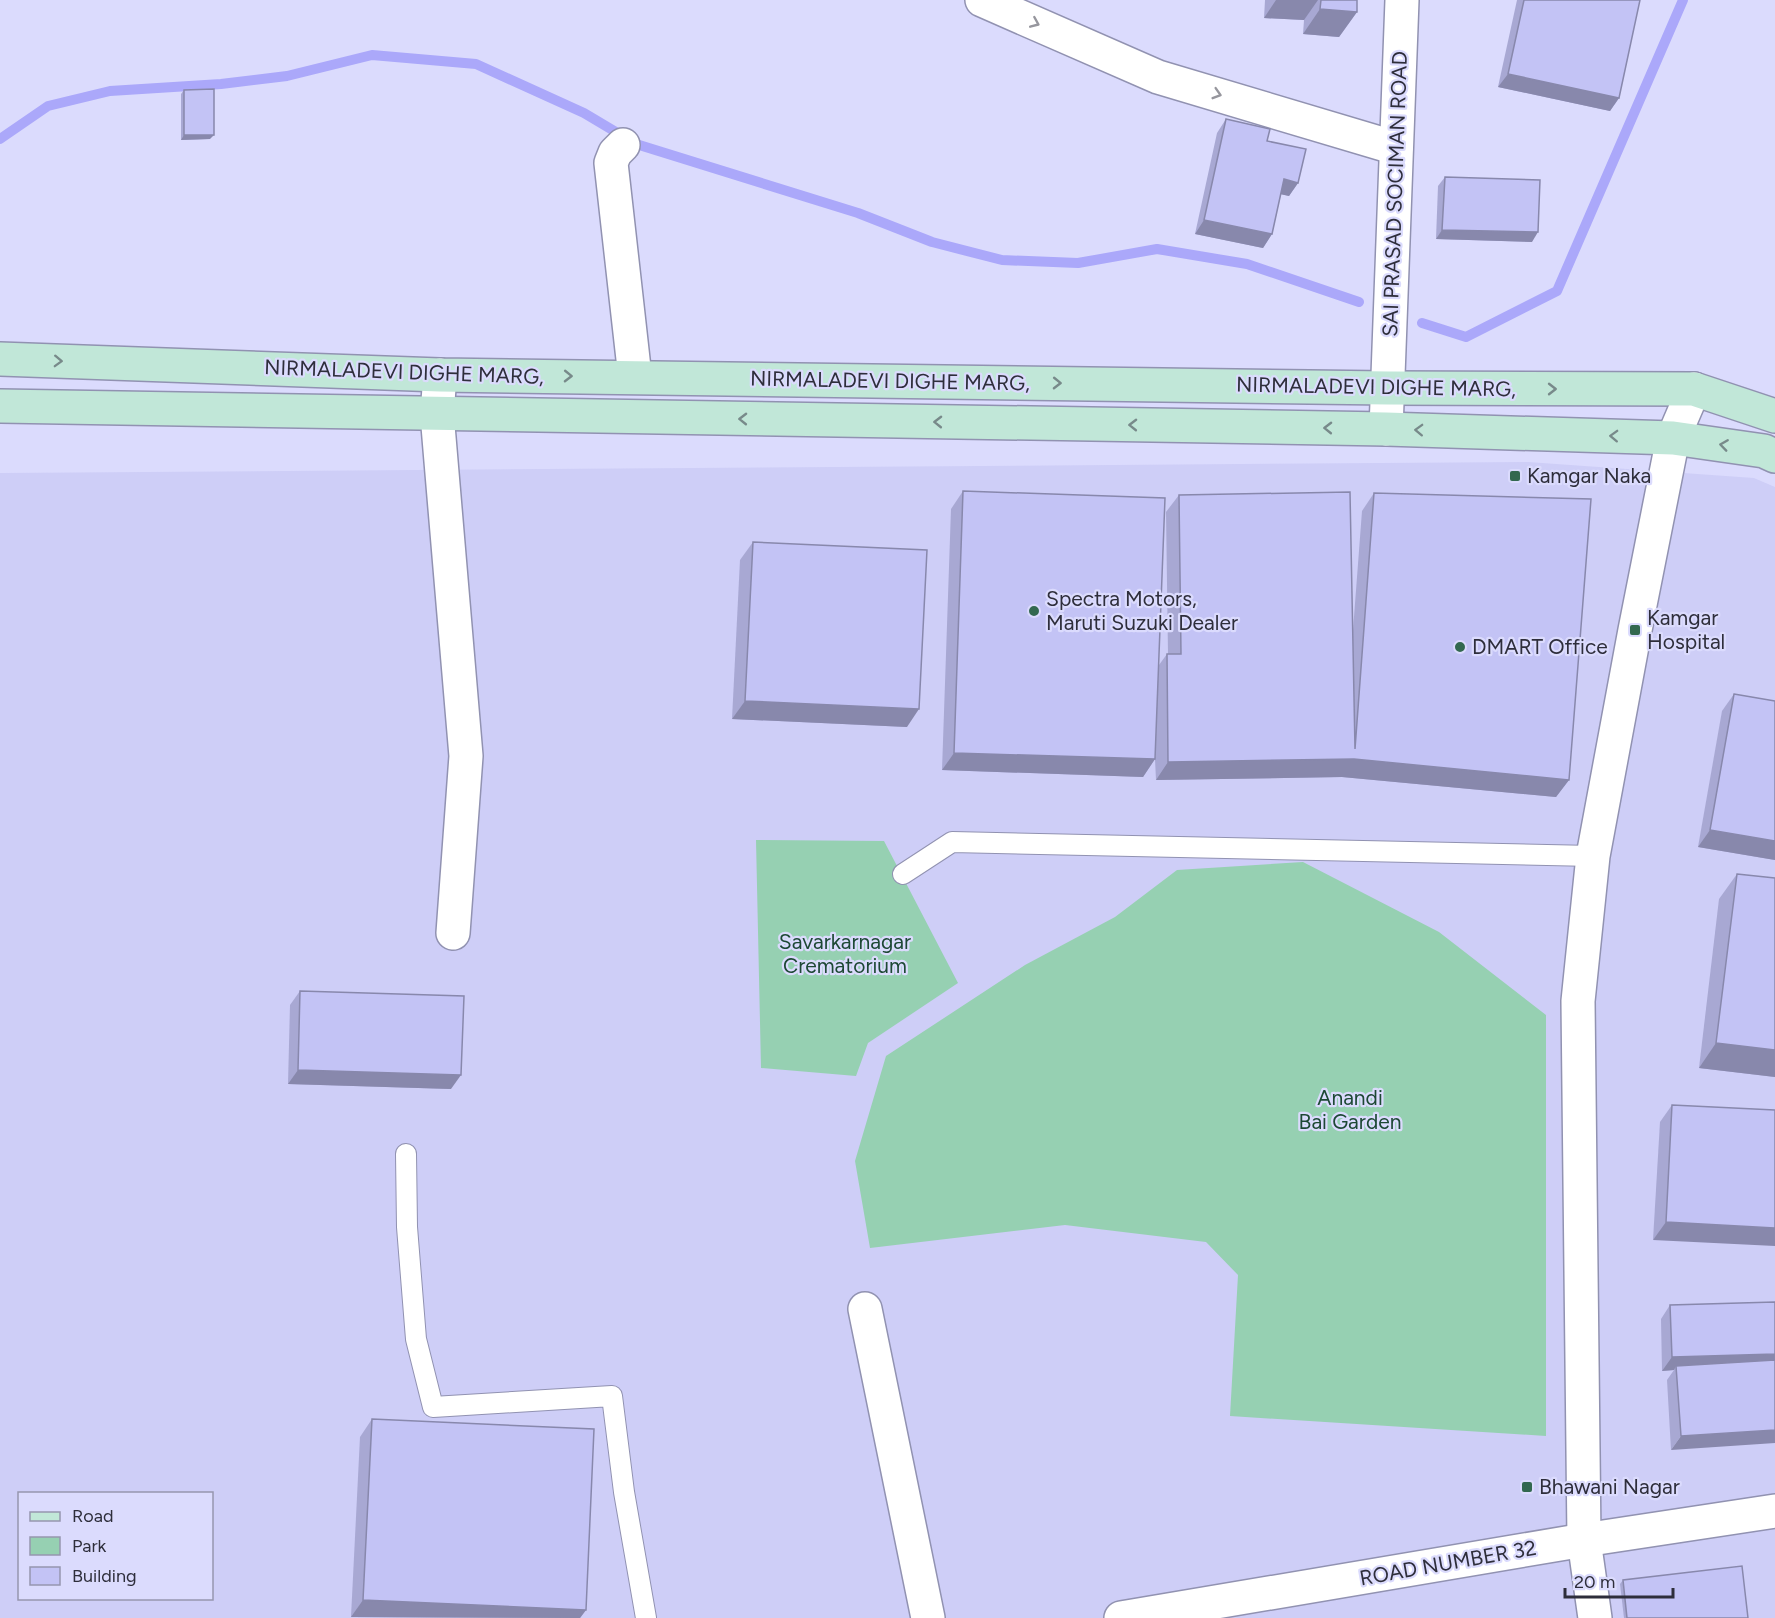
<svg xmlns="http://www.w3.org/2000/svg" width="1775" height="1618" font-family="Figtree,sans-serif">
<style>
.built{fill:#cecef7;fill-rule:evenodd}
.green{fill:#96d0b2}
.lines{fill:none;stroke-linecap:round;stroke-linejoin:round}
.stream{stroke:#aba8fa;stroke-width:10}
.service-casing{stroke:#9192b1;stroke-width:22}
.minor-casing{stroke:#9192b1;stroke-width:36}
.tertiary-casing{stroke:#9192b1;stroke-width:36}
.secondary-casing{stroke:#9192b1;stroke-width:36}
.service{stroke:#fff;stroke-width:20}
.minor{stroke:#fff;stroke-width:33}
.tertiary{stroke:#fff;stroke-width:33}
.secondary{stroke:#c1e7d8;stroke-width:33}
.wall{fill:#a8a8d3}
.shaded-wall{fill:#8888ac}
.building{fill:#c3c3f5;stroke:#8888ac;stroke-width:1.5}
.oneway{stroke:#96969d}
.oneway2{stroke:#788a8a}
.poi-dot{fill:#32684f;stroke:#dbdbfd;stroke-width:2}
.labels{text-anchor:middle;stroke-width:4.5;stroke-linejoin:round;paint-order:stroke}
.street-label{font-size:21px;fill:#2e2e3b;stroke:#dbdbfd}
.poi-label{font-size:21px;fill:#2e2e3b;stroke:#dbdbfd;text-anchor:start}
.park-label{font-size:21px;fill:#1d4834;stroke:#dbdbfd}
</style>
<rect width="100%" height="100%" fill="#dbdbfd"/>
<path class="built" d="M1528 462 1754 478 1775 487V1618H0V473ZM20 1494H212V1598H20Z"/>
<g class="green">
<path d="M756 840 884 841 958 983 868 1043 856 1076 761 1068Z"/>
<path d="M1303 862 1439 932 1546 1015V1436L1230 1416 1238 1275 1206 1242 1065 1225 870 1248 855 1161 886 1056 1025 965 1115 917 1177 870Z"/>
</g>
<g class="lines">
<g class="stream">
<path d="M0 139 48 106 110 91 221 84 287 76 372 55 476 64 584 113 636 144 858 213 932 242 1002 260 1078 263 1157 249 1247 264 1359 302"/>
<path d="M1422 323 1466 337 1557 291 1683 0"/>
</g>
<defs>
<g id="service">
<path d="M903 874 952 842 1593 856"/>
<path d="M406 1154 407 1227 416 1339 433 1407 612 1396 624 1492 646 1618"/>
</g>
<g id="minor">
<path d="M982 0 1158 77 1396 148"/>
<path d="M623 145 615 153 611 163 635 377"/>
<path d="M440 375 437 414 466 756 453 933"/>
<path d="M865 1309 928 1618"/>
<path d="M1121 1618 1584 1540 1775 1511"/>
</g>
<g id="tertiary">
<path d="M1386 429 1402 0"/>
<path d="M1595 1618 1584 1540 1578 1001 1593 856 1635 630 1673 438 1694 389"/>
</g>
<g id="secondary">
<path d="M0 359 440 375 1388 388 1694 389 1775 416"/>
<path d="M0 406 1386 429 1673 438 1764 451 1775 456"/>
</g>
</defs>
<use href="#service" class="service-casing"/>
<use href="#minor" class="minor-casing"/>
<use href="#tertiary" class="tertiary-casing"/>
<use href="#secondary" class="secondary-casing"/>
<use href="#service" class="service"/>
<use href="#minor" class="minor"/>
<use href="#tertiary" class="tertiary"/>
<use href="#secondary" class="secondary"/>
</g>
<g class="wall">
<path d="M1265 0H1357V12L1339 37 1303 34 1304 20 1264 18Z"/>
<path d="M1517 0H1640L1619 98 1610 111 1498 87Z"/>
<path d="M184 90 210 139 181 140V94Z"/>
<path d="M1226 119 1267 141 1298 183 1289 196 1281 194 1272 234 1263 248 1195 234 1217 133Z"/>
<path d="M1445 177 1532 242 1436 239 1438 186Z"/>
<path d="M963 491 1159 665 1167 654H1168L1166 512 1179 495 1353 630 1362 511 1374 493 1569 780 1556 797 1342 777 1156 780 1155 759 1143 777 942 770 951 509Z"/>
<path d="M753 542 907 727 732 719 740 560Z"/>
<path d="M1734 694 1775 701V860L1698 847 1722 711Z"/>
<path d="M1737 874 1775 1077 1699 1068 1719 899Z"/>
<path d="M300 991 451 1089 288 1084 290 1005Z"/>
<path d="M1672 1105 1775 1110 1653 1240 1660 1122Z"/>
<path d="M1775 1302 1671 1450 1667 1380 1674 1370 1662 1371 1661 1319 1670 1305Z"/>
<path d="M372 1419 586 1610 580 1618 351 1617 360 1437Z"/>
<path d="M1623 1580 1748 1618H1624L1620 1584Z"/>
</g>
<g class="shaded-wall">
<path d="M1276 0H1318L1304 20 1264 18Z"/>
<path d="M1320 9 1357 12 1339 37 1303 34Z"/>
<path d="M1508 74 1619 98 1610 111 1498 87Z"/>
<path d="M184 135H214L210 139 181 140Z"/>
<path d="M1284 179 1298 183 1289 196 1275 193Z"/>
<path d="M1204 220 1272 234 1263 248 1195 234Z"/>
<path d="M1442 230 1538 232 1532 242 1436 239Z"/>
<path d="M745 701 919 709 907 727 732 719Z"/>
<path d="M954 753 1155 759 1143 777 942 770Z"/>
<path d="M1354 759 1569 780 1556 797 1342 777 1156 780 1168 762Z"/>
<path d="M1710 830 1775 841V860L1698 847Z"/>
<path d="M1716 1043 1775 1050V1077L1699 1068Z"/>
<path d="M298 1070 461 1075 451 1089 288 1084Z"/>
<path d="M1666 1222 1775 1228V1246L1653 1240Z"/>
<path d="M1775 1354V1367L1676 1366 1674 1370 1662 1371 1672 1357Z"/>
<path d="M1775 1430V1443L1671 1450 1681 1436Z"/>
<path d="M363 1600 586 1610 580 1618 351 1617Z"/>
</g>
<g class="building">
<path d="M1321 0H1357V12L1320 9Z"/>
<path d="M1524 0H1640L1619 98 1508 74Z"/>
<path d="M214 89V135H184V90Z"/>
<path d="M1226 119 1270 129 1267 141 1306 149 1298 183 1284 179 1272 234 1204 220Z"/>
<path d="M1445 177 1540 180 1538 232 1442 230Z"/>
<path d="M963 491 1165 498 1155 759 954 753Z"/>
<path d="M1350 492 1355 749 1374 493 1591 499 1569 780 1354 759 1168 762 1167 654H1181L1179 495Z"/>
<path d="M753 542 927 550 919 709 745 701Z"/>
<path d="M1734 694 1775 701V841L1710 830Z"/>
<path d="M1737 874 1775 878V1050L1716 1043Z"/>
<path d="M300 991 464 996 461 1075 298 1070Z"/>
<path d="M1672 1105 1775 1110V1228L1666 1222Z"/>
<path d="M1775 1302V1354L1672 1357 1670 1305Z"/>
<path d="M1775 1360V1430L1681 1436 1676 1366Z"/>
<path d="M372 1419 594 1429 586 1610 363 1600Z"/>
<path d="M1742 1566 1748 1618H1627L1623 1580Z"/>
</g>
<defs><path id="oneway-chevron" d="M-2-3.5L2.5 0L-2 3.5" fill="none" stroke-width="1.6" stroke-linecap="round" stroke-linejoin="round" transform="scale(1.5)"/></defs>
<g class="oneway">
<use href="#oneway-chevron" transform="translate(1035 23) rotate(23)"/>
<use href="#oneway-chevron" transform="translate(1217 94) rotate(17)"/>
</g>
<g class="oneway2">
<use href="#oneway-chevron" transform="translate(58 361) rotate(2)"/>
<use href="#oneway-chevron" transform="translate(568 376) rotate(1)"/>
<use href="#oneway-chevron" transform="translate(1057 383) rotate(1)"/>
<use href="#oneway-chevron" transform="translate(1552 389)"/>
<use href="#oneway-chevron" transform="translate(743 419) rotate(-179)"/>
<use href="#oneway-chevron" transform="translate(938 422) rotate(-179)"/>
<use href="#oneway-chevron" transform="translate(1133 425) rotate(-179)"/>
<use href="#oneway-chevron" transform="translate(1328 428) rotate(-179)"/>
<use href="#oneway-chevron" transform="translate(1419 430) rotate(-178)"/>
<use href="#oneway-chevron" transform="translate(1614 436) rotate(-178)"/>
<use href="#oneway-chevron" transform="translate(1724 445) rotate(-172)"/>
</g>
<g class="poi-dot">
<rect x="1509" y="470" width="12" height="12" rx="3"/>
<circle cx="1034" cy="611" r="6"/>
<rect x="1629" y="624" width="12" height="12" rx="3"/>
<circle cx="1460" cy="647" r="6"/>
<rect x="1521" y="1481" width="12" height="12" rx="3"/>
</g>
<g class="labels">
<g class="street-label">
<text transform="translate(1395 194) rotate(-88)" y="7">SAI PRASAD SOCIMAN ROAD</text>
<text transform="translate(404 372) rotate(2)" y="7">NIRMALADEVI DIGHE MARG,</text>
<text transform="translate(890 381) rotate(1)" y="7">NIRMALADEVI DIGHE MARG,</text>
<text transform="translate(1376 387) rotate(1)" y="7">NIRMALADEVI DIGHE MARG,</text>
<text transform="translate(1448 1563) rotate(-10)" y="7">ROAD NUMBER 32</text>
</g>
<g class="poi-label">
<text x="1527" y="483">Kamgar Naka</text>
<text x="1046" y="606">Spectra Motors,<tspan x="1046" dy="24">Maruti Suzuki Dealer</tspan></text>
<text x="1647" y="625">Kamgar<tspan x="1647" dy="24">Hospital</tspan></text>
<text x="1472" y="654">DMART Office</text>
<text x="1539" y="1494">Bhawani Nagar</text>
</g>
<g class="park-label">
<text x="845" y="949">Savarkarnagar<tspan x="845" dy="24">Crematorium</tspan></text>
<text x="1350" y="1105">Anandi<tspan x="1350" dy="24">Bai Garden</tspan></text>
</g>
</g>
<rect x="18" y="1492" width="195" height="108" fill="#dbdbfd" stroke="#9696af" stroke-width="1.5"/>
<rect x="30" y="1512" width="30" height="9" fill="#c1e7d8" stroke="#9696af" stroke-width="1.5"/>
<text x="72" y="1522" font-size="18" fill="#2e2e3b">Road</text>
<rect x="30" y="1537" width="30" height="18" fill="#96d0b2" stroke="#9696af" stroke-width="1.5"/>
<text x="72" y="1552" font-size="18" fill="#2e2e3b">Park</text>
<rect x="30" y="1567" width="30" height="18" fill="#c3c3f5" stroke="#9696af" stroke-width="1.5"/>
<text x="72" y="1582" font-size="18" fill="#2e2e3b">Building</text>
<path d="M1565 1588v9h108v-9" fill="none" stroke="#2e2e3b" stroke-width="3"/>
<text x="1574" y="1588" font-size="18" fill="#2e2e3b" stroke="#dbdbfd" stroke-width="4.5" paint-order="stroke">20 m</text>
</svg>
